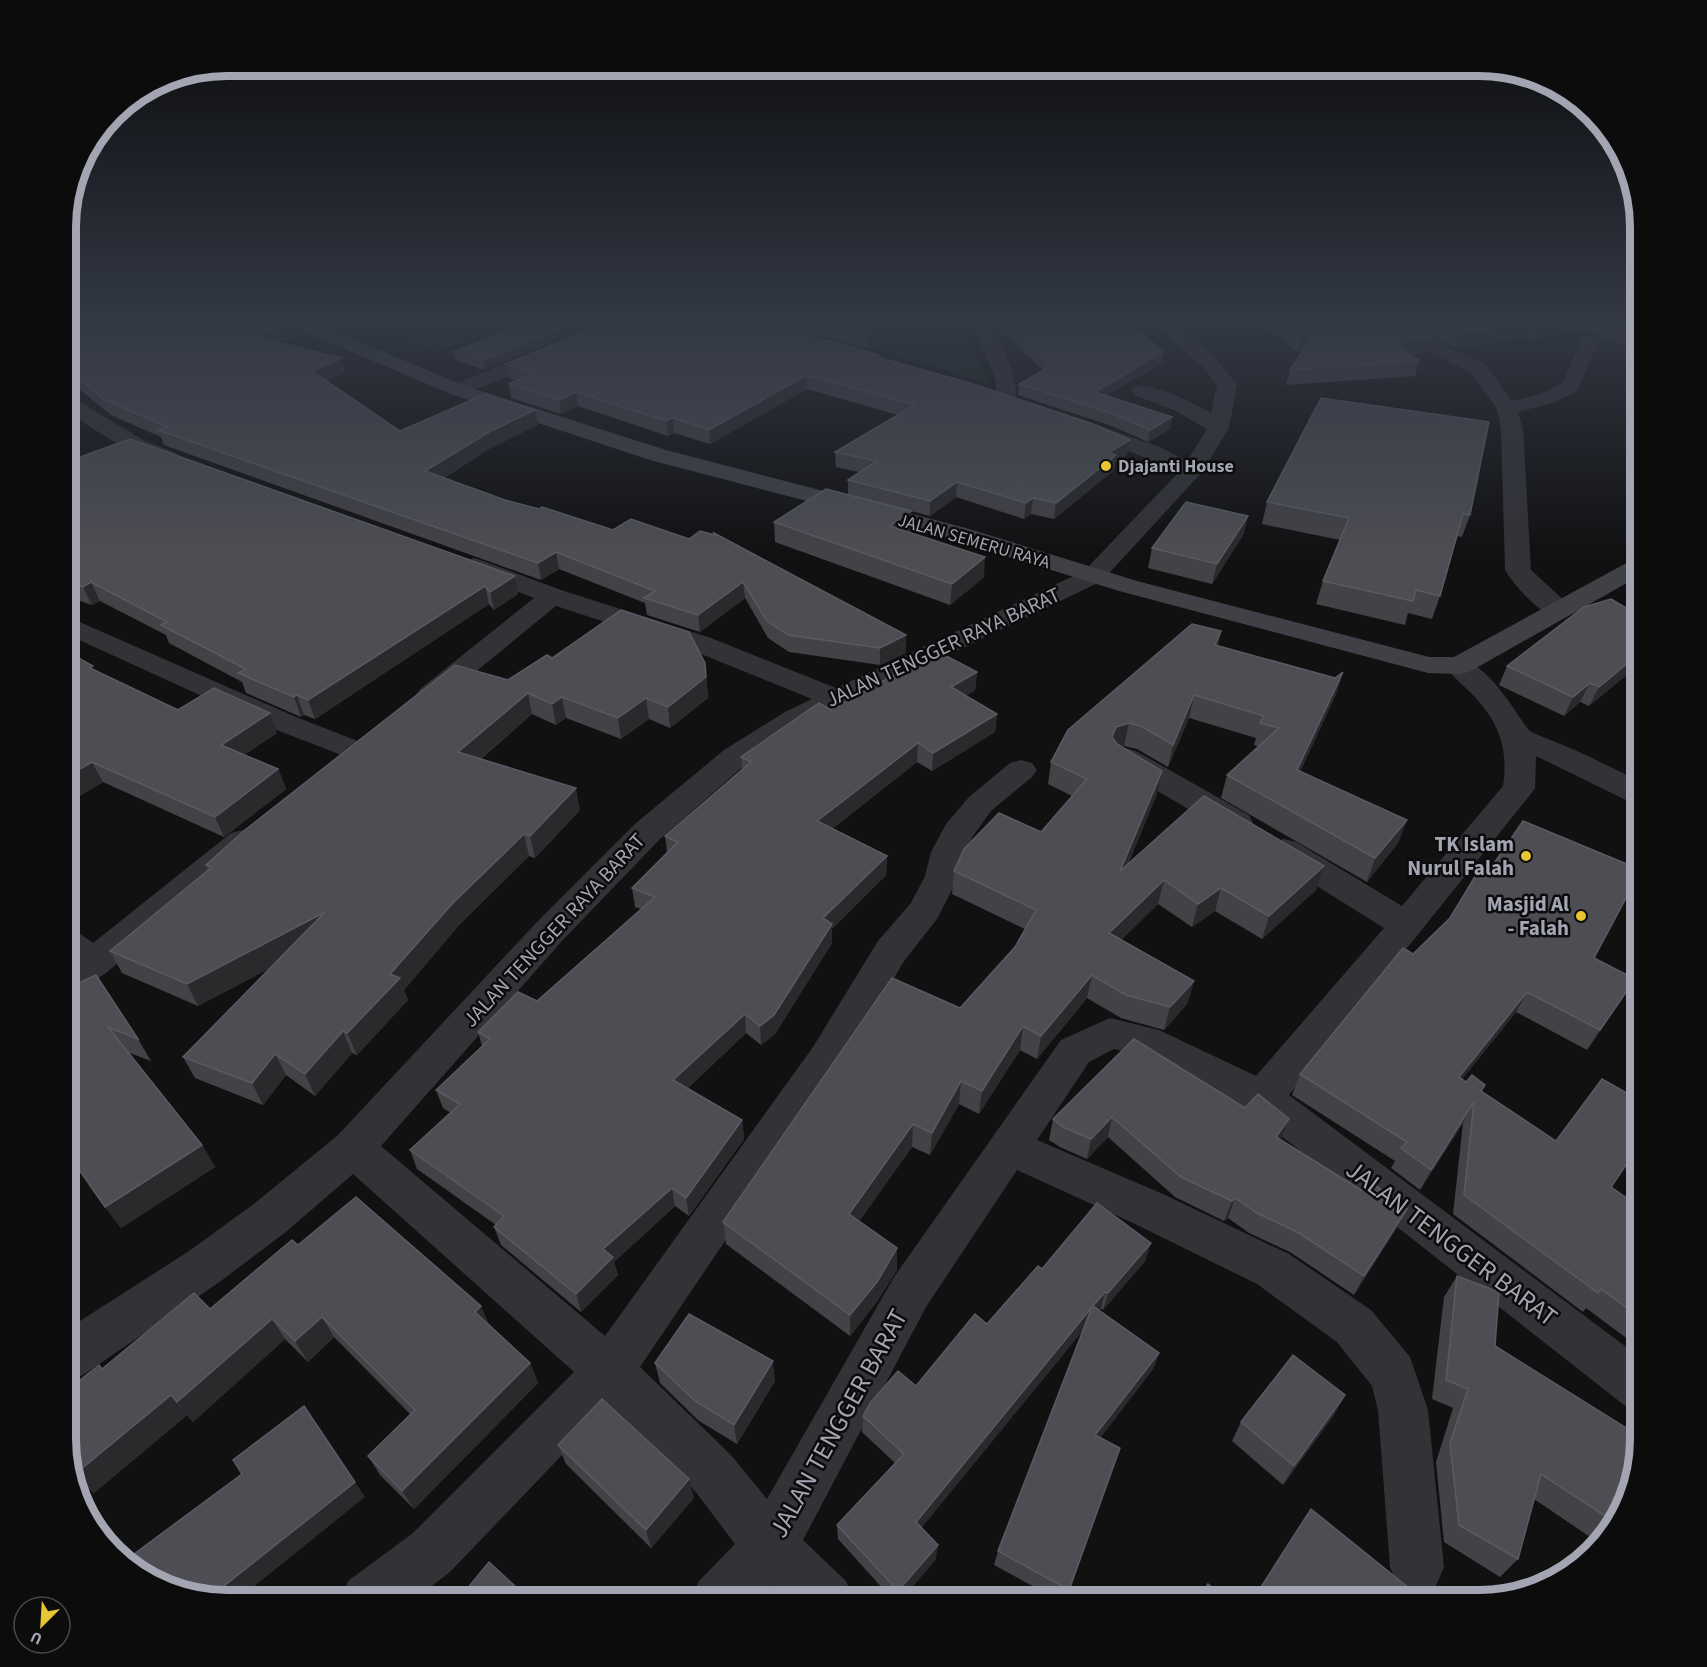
<svg xmlns="http://www.w3.org/2000/svg" width="1707" height="1667" font-family="'Source Sans 3',sans-serif">
<style>
.green{fill:#1d251f}
.lines{fill:none;stroke-linecap:round;stroke-linejoin:round}
.street{fill:#323237;fill-rule:evenodd}
.secondary{fill:#404147;fill-rule:evenodd}
.wall{fill:#424247}
.shaded-wall{fill:#2a2a2d}
.building{fill:#4d4d53;stroke:#5a5b62;stroke-width:1.5}
.poi-dot{fill:#e8c633;stroke:#0c0c0d;stroke-width:2}
.labels{text-anchor:middle;stroke-width:5;stroke-linejoin:round;paint-order:stroke}
.far-poi-label{font-size:18px;font-weight:bold;fill:#a3a5b2;stroke:#0c0c0d;text-anchor:start}
.far-street-label{font-size:18px;fill:#a3a5b2;stroke:#0c0c0d}
.street-label{font-size:21px;fill:#a3a5b2;stroke:#0c0c0d}
.poi-label{font-size:21px;font-weight:bold;fill:#a3a5b2;stroke:#0c0c0d;text-anchor:end}
.near-street-label{font-size:26px;fill:#a3a5b2;stroke:#0c0c0d}
.rim{fill:none;stroke:#a3a5b2;stroke-width:8}
</style>
<rect width="100%" height="100%" fill="#111112"/>
<g class="green">
<path d="M387 320H521L436 352 371 325Z"/>
<path d="M851 320H960L966 337 989 383 885 352 826 339Z"/>
</g>
<g class="lines">
<g class="street">
<path d="M609 320H634L631 324 465 394H451L448 390 451 386Z"/>
<path d="M971 320H989C997 338 1025 386 1013 403H999L996 399V381Z"/>
<path d="M1149 320H1169L1213 355 1237 384 1229 428 1202 472 1102 581 805 724 746 764 660 839 562 941 381 1146 605 1336 813 1047 878 941 911 903 925 876 931 852 946 824 969 797 1010 763 1021 760 1032 763 1037 770 1032 777 991 811 973 836 965 852 959 876 937 919 904 961 841 1069 640 1367 731 1455 767 1499 894 1277 1061 1040 1110 1018 1159 1030 1256 1076 1384 928 1272 858 1267 850 1272 842 1284 839 1296 842 1402 906 1503 786C1509 748 1498 720 1471 693 1462 684 1452 676 1445 666L1449 660C1482 652 1511 706 1528 729 1532 734 1542 736 1548 739 1580 751 1610 767 1641 782V805L1630 802 1536 756 1535 788 1530 795 1289 1095 1641 1358V1413L1624 1405 1248 1110 1136 1054 1114 1049 1089 1062 1037 1140 1163 1194 1289 1254 1371 1310 1410 1357 1428 1410 1444 1567 1436 1586 1417 1594 1398 1586 1390 1567 1378 1410 1372 1386 1337 1342 1257 1284 1131 1222 1017 1170 926 1307 803 1540 846 1581 854 1601H787L771 1585 756 1601H691L699 1581 735 1544 695 1491 609 1406 451 1571 413 1601H340L348 1581 413 1533 574 1372 353 1174 287 1231 221 1281 83 1375 66 1382V1330L189 1251 255 1203 338 1135 536 923 636 823 724 750 785 712 812 699 691 650 556 606 440 701 430 704 420 701 416 695 420 689 534 598 465 571 461 566 465 561 474 558 483 561 561 590 711 638 836 688 1084 571 1177 474 1141 456 1080 432 1076 428 1080 424 1087 422 1094 424 1157 446 1187 461 1207 429 1174 410 1134 395 1131 391 1134 387C1153 382 1194 403 1211 413L1217 385 1199 363Z"/>
<path d="M1368 320H1391L1486 365 1512 401 1541 394 1562 383 1584 335H1598L1600 339 1577 391 1555 402 1518 412 1523 429 1531 570 1568 604 1572 610 1568 616C1562 617 1556 619 1549 615 1534 607 1514 585 1505 570L1501 429 1497 409 1472 373 1371 324Z"/>
<path d="M66 396 73 398 145 441 176 453 179 458 176 463C149 469 90 426 66 411Z"/>
<path d="M66 616 296 717 368 745 372 752 368 759 357 761 274 729 66 634Z"/>
<path d="M1125 748 1136 751 1249 815 1253 823 1249 831 1237 834 1225 831 1114 765 1110 758 1114 751Z"/>
<path d="M243 830 255 833 260 841 255 849 106 973 79 990 66 994V929L79 933 93 943 231 833Z"/>
</g>
<path class="secondary" d="M283 320H308L465 386 666 450 966 528 1137 581 1429 657H1454L1632 560 1641 557V575L1469 672 1459 674 1428 673 1119 591 948 538 650 460 451 394 286 324Z"/>
</g>
<g class="wall">
<path d="M66 320 305 334 278 342 341 358 345 372 327 380 400 431 538 425 492 447 444 478 505 500 613 530 631 519 906 653 880 665 789 652 768 638 745 598 700 632 647 615 645 603 559 569 541 580 164 445 161 437 111 415 83 392 66 382Z"/>
<path d="M314 320H353L330 327Z"/>
<path d="M533 320H584L585 327 484 370 455 360 454 352Z"/>
<path d="M735 320H898L866 348 842 341Z"/>
<path d="M991 320H1127L1163 352 1162 363 1106 396 1172 417 1170 429 1148 442 1112 426 1018 395 1019 384 1043 370 994 325Z"/>
<path d="M1257 320H1392L1425 353 1410 355 1419 361 1415 376 1286 385 1290 370 1305 348 1298 352Z"/>
<path d="M1396 320H1641V351L1602 338 1598 333 1576 330 1532 339 1527 337 1456 348Z"/>
<path d="M621 325 878 355V357L1127 455 1115 462 1114 470 1054 519 1031 514 1024 519 956 497 930 516 911 511 910 530 908 532 984 577 950 605 775 542 774 522 848 495V480L859 472 836 467 835 452 898 415 807 389 710 444 674 433 668 436 578 406 561 414 511 398 509 384 517 381 509 378 506 364Z"/>
<path d="M1321 398 1470 515 1462 537 1457 536 1440 596 1432 619 1408 613 1405 625 1316 604 1323 581 1340 540 1262 524 1267 502Z"/>
<path d="M66 462 518 594 494 610 489 604 315 719 304 715 301 717 246 693 242 682 169 643 166 635 100 601 92 605 66 596Z"/>
<path d="M1248 516 1243 535 1212 584 1148 568 1152 548Z"/>
<path d="M1641 617V663L1589 706 1580 702 1564 716 1499 685 1507 666Z"/>
<path d="M1221 631 1218 646 1335 678 1343 672 1336 694 1300 772 1407 820 1398 843 1367 882 1221 798 1227 775 1259 747 1254 745 1256 738 1189 718 1168 767 1137 749 1124 746 1121 747 1157 794 1128 864 1324 866 1316 890 1262 939 1215 911 1192 927 1158 904 1121 940 1194 981 1187 1004 1164 1030 1121 1018 1087 998 1037 1059 1020 1050 979 1114 959 1104 930 1155 912 1147 859 1221 897 1248V1270L876 1303 850 1336 726 1244 723 1222 960 1008 1015 947 1025 929 952 894 954 871 1041 832 1072 796 1048 784 1051 762Z"/>
<path d="M931 648 977 672 975 690 966 696 997 714 995 732 932 771 917 762 832 829 887 856 886 875 832 929V943L775 1034 761 1045 746 1033 688 1088 742 1120 744 1139 689 1216 675 1206 614 1262 618 1275 581 1312 501 1245 494 1227 496 1225 417 1169 410 1150 451 1113 443 1108 436 1090 482 1046 478 1032 537 1001 641 909 635 907 632 888 667 852 665 836 742 770 741 757 921 660 922 653Z"/>
<path d="M552 658 705 663 708 698 670 728 649 719 621 739 566 718 556 725 532 714 481 759 580 810 535 858 529 856 460 924 404 990 408 1000 357 1055 352 1053 315 1096 286 1075 263 1105 195 1078 183 1057 270 968 198 1006 122 973 110 951 208 870 206 865 508 680Z"/>
<path d="M95 671 178 710 277 733 244 755 278 769 286 789 224 837 103 782 66 804Z"/>
<path d="M1413 954 1594 958 1635 979 1622 999 1587 1050 1516 1012 1462 1079 1481 1092 1611 1187 1641 1208V1349L1586 1308 1583 1312 1453 1214 1463 1123 1420 1190 1391 1168 1395 1161 1292 1095 1300 1074Z"/>
<path d="M66 989 138 1039 151 1061 127 1052 202 1145 215 1167 121 1228 105 1207Z"/>
<path d="M1134 1039 1281 1139 1280 1140 1361 1190 1407 1209 1396 1229 1354 1295 1290 1252 1249 1233 1228 1218 1224 1221 1175 1197 1108 1137 1087 1159 1060 1147 1049 1140 1053 1119Z"/>
<path d="M298 1245 489 1324 530 1363 538 1383 414 1509 380 1475 368 1456 411 1415 334 1337 308 1362 285 1339 193 1422 187 1415 94 1493 75 1475 73 1477 66 1439 102 1369 210 1309Z"/>
<path d="M1146 1260 1103 1310 1101 1309 1099 1310 1159 1353 1153 1369 1100 1438 1120 1448 1066 1601H1060L994 1565 998 1551 1084 1329 921 1528 936 1559 900 1601H894L838 1539 837 1525 895 1463 862 1432 863 1416 916 1386 987 1324Z"/>
<path d="M1457 1276 1495 1346 1629 1501 1599 1543 1534 1499 1518 1559 1500 1577 1444 1542 1436 1462 1453 1408 1432 1399 1444 1297Z"/>
<path d="M655 1363 775 1381 737 1444 699 1421 660 1383Z"/>
<path d="M1345 1395 1334 1415 1283 1485 1232 1441 1241 1422Z"/>
<path d="M558 1445 694 1498 651 1548 566 1464Z"/>
<path d="M1507 1585 1518 1593 1494 1598Z"/>
</g>
<g class="shaded-wall">
<path d="M328 320H353L330 327Z"/>
<path d="M582 320H584L585 327 484 370 482 361Z"/>
<path d="M883 320H898L866 348V334Z"/>
<path d="M1561 320H1580L1576 330 1532 339 1538 325Z"/>
<path d="M301 321 305 334 255 349 250 335Z"/>
<path d="M1533 323 1527 337 1456 348 1460 333Z"/>
<path d="M1320 326 1316 341 1298 352 1301 337Z"/>
<path d="M1430 338 1425 353 1388 358 1393 343Z"/>
<path d="M1163 352 1162 363 1093 403 1095 392Z"/>
<path d="M341 358 345 372 317 385 312 371Z"/>
<path d="M807 375V389L710 444 709 430Z"/>
<path d="M576 392 578 406 561 414 559 400Z"/>
<path d="M535 410 538 425 492 447 429 487 425 471 489 432Z"/>
<path d="M1172 417 1170 429 1148 442 1150 430Z"/>
<path d="M673 418 674 433 668 436 666 421Z"/>
<path d="M1130 440 1127 455 1115 462 1114 470 1054 519 1056 503 1108 453Z"/>
<path d="M957 482 956 497 930 516V501Z"/>
<path d="M1033 498 1031 514 1024 519 1026 503Z"/>
<path d="M911 511 910 530 889 545 890 526Z"/>
<path d="M1248 516 1243 535 1212 584 1217 564Z"/>
<path d="M556 552 559 569 541 580 538 563Z"/>
<path d="M985 557 984 577 950 605 952 584Z"/>
<path d="M515 576 518 594 494 610 490 592Z"/>
<path d="M91 582 100 601 92 605 83 587Z"/>
<path d="M743 582 745 598 700 632 698 615Z"/>
<path d="M485 586 489 604 315 719 308 700Z"/>
<path d="M1221 631 1216 653 1215 645Z"/>
<path d="M906 635V653L880 665V648Z"/>
<path d="M1641 652V663L1589 706 1599 687Z"/>
<path d="M705 663 708 698 670 728 668 707Z"/>
<path d="M977 672 975 690 950 706 951 687Z"/>
<path d="M1343 672 1336 694 1290 793 1297 770Z"/>
<path d="M1590 683 1580 702 1564 716 1573 697Z"/>
<path d="M528 693 532 714 464 773 458 752Z"/>
<path d="M297 695 304 715 301 717 294 697Z"/>
<path d="M1194 695 1189 718 1168 767 1173 745Z"/>
<path d="M562 697 566 718 556 725 552 704Z"/>
<path d="M646 698 649 719 621 739 618 718Z"/>
<path d="M270 713 277 733 229 765 221 745Z"/>
<path d="M997 714 995 732 932 771 933 753Z"/>
<path d="M1129 723 1124 746 1112 750V737L1116 727Z"/>
<path d="M918 743 917 762 818 840 817 821Z"/>
<path d="M92 762 103 782 66 804V777Z"/>
<path d="M278 769 286 789 224 837 215 817Z"/>
<path d="M1162 771 1157 794 1116 894 1120 871Z"/>
<path d="M576 788 580 810 535 858 530 836Z"/>
<path d="M1407 820 1398 843 1367 882 1375 858Z"/>
<path d="M524 834 529 856 460 924 404 990 408 1000 357 1055 347 1033 390 974 453 903Z"/>
<path d="M887 856 886 875 832 929V943L775 1034 761 1045 760 1026 823 918Z"/>
<path d="M1324 866 1316 890 1262 939 1269 916Z"/>
<path d="M1164 880 1158 904 1105 956 1109 933Z"/>
<path d="M1221 888 1215 911 1192 927 1198 904Z"/>
<path d="M325 912 334 934 198 1006 187 984Z"/>
<path d="M1092 975 1087 998 1037 1059 1041 1036Z"/>
<path d="M1635 979 1622 999 1587 1050 1600 1030Z"/>
<path d="M1194 981 1187 1004 1164 1030 1170 1007Z"/>
<path d="M1527 992 1516 1012 1448 1097 1459 1077Z"/>
<path d="M745 1014 746 1033 676 1099 673 1080Z"/>
<path d="M1023 1026 1020 1050 979 1114 982 1091Z"/>
<path d="M343 1031 352 1053 315 1096 305 1074Z"/>
<path d="M275 1054 286 1075 263 1105 252 1083Z"/>
<path d="M961 1081 959 1104 930 1155 932 1133Z"/>
<path d="M1474 1102 1463 1123 1420 1190 1431 1170Z"/>
<path d="M1112 1117 1108 1137 1087 1159 1091 1139Z"/>
<path d="M1289 1119 1281 1139 1268 1158 1276 1137Z"/>
<path d="M742 1120 744 1139 689 1216 686 1198Z"/>
<path d="M913 1124 912 1147 849 1236V1214Z"/>
<path d="M202 1145 215 1167 121 1228 105 1207Z"/>
<path d="M672 1188 675 1206 614 1262 618 1275 581 1312 576 1294 603 1249Z"/>
<path d="M1235 1198 1228 1218 1224 1221 1232 1201Z"/>
<path d="M1407 1209 1396 1229 1354 1295 1364 1276Z"/>
<path d="M1151 1243 1146 1260 1103 1310 1108 1293Z"/>
<path d="M897 1248V1270L876 1303 850 1336V1315Z"/>
<path d="M1105 1292 1101 1309 1089 1323 1093 1306Z"/>
<path d="M481 1306 490 1326 475 1312Z"/>
<path d="M1092 1307 1088 1324 914 1537 916 1522Z"/>
<path d="M322 1317 334 1337 308 1362 295 1341Z"/>
<path d="M272 1319 285 1339 193 1422 177 1402Z"/>
<path d="M1159 1353 1153 1369 1090 1451 1095 1435Z"/>
<path d="M773 1361 775 1381 737 1444 734 1425Z"/>
<path d="M530 1363 538 1383 414 1509 402 1491Z"/>
<path d="M171 1395 187 1415 94 1493 75 1475 73 1477 71 1466Z"/>
<path d="M1345 1395 1334 1415 1283 1485 1294 1466Z"/>
<path d="M304 1406 365 1497 236 1601H228L210 1597Z"/>
<path d="M689 1479 694 1498 651 1548 646 1530Z"/>
<path d="M938 1545 936 1559 900 1601H898V1591Z"/>
</g>
<g class="building">
<path d="M66 320H299L301 321 250 335 341 358 312 371 400 431 485 394 535 410 489 432 425 471 505 500 539 509 542 507 613 530 631 519 689 539 700 531 715 535 714 533 906 635 880 648 788 635 767 621 743 582 698 615 644 598 655 591 556 552 538 563 158 430 168 427 105 400 77 377 66 371Z"/>
<path d="M533 320H582L482 361 454 352Z"/>
<path d="M629 320H726L838 343 878 355 874 356 973 384 1096 425 1130 440 1108 453 1116 455 1056 503 1033 498 1026 503 957 482 930 501 848 480 877 461 835 452 915 405 807 375 709 430 673 418 666 421 576 392 559 400 509 384 534 373 506 364 609 322 621 325Z"/>
<path d="M804 320H883L866 334 842 327Z"/>
<path d="M1000 320H1127L1163 352 1095 392 1172 417 1150 430 1113 414 1019 384 1051 366Z"/>
<path d="M1279 320H1392L1430 338 1393 343 1419 361 1290 370 1320 326 1301 337Z"/>
<path d="M1431 320H1561L1538 325 1533 323 1460 333Z"/>
<path d="M1605 320H1641V334L1608 324Z"/>
<path d="M1321 398 1489 422 1470 515 1463 514 1440 596 1416 590 1413 601 1323 581 1349 518 1267 502Z"/>
<path d="M130 439 515 576 490 592 485 586 308 700 297 695 294 697 238 673 246 669 161 625 167 622 91 582 83 587 66 581V462Z"/>
<path d="M826 489 911 511 890 526 985 557 952 584 774 522Z"/>
<path d="M1186 502 1248 516 1217 564 1152 548Z"/>
<path d="M1611 599 1641 617V652L1599 687 1590 683 1573 697 1507 666 1584 607Z"/>
<path d="M621 610 689 632 705 663 706 677 668 707 646 698 618 718 562 697 552 704 528 693 458 752 576 788 530 836 524 834 453 903 390 974 400 978 347 1033 343 1031 305 1074 275 1054 252 1083 183 1057 325 912 187 984 110 951 212 867 206 865 245 830 455 665 508 680 547 655 552 658Z"/>
<path d="M1192 624 1221 631 1215 645 1335 678 1343 672 1297 770 1407 820 1375 858 1227 775 1279 728 1260 723 1264 716 1194 695 1173 745 1141 726 1129 723 1116 727 1112 737 1117 744 1162 771 1120 871 1204 796 1324 866 1269 916 1221 888 1198 904 1164 880 1109 933 1194 981 1170 1007 1126 995 1092 975 1041 1036 1023 1026 982 1091 961 1081 932 1133 913 1124 849 1214 897 1248 877 1282 850 1315 723 1222 892 978 960 1008 1015 947 1036 910 954 871 964 849 999 813 1041 832 1087 779 1051 762 1068 730Z"/>
<path d="M931 648 977 672 951 687 997 714 933 753 918 743 817 821 887 856 823 918 832 924 774 1015 760 1026 745 1014 673 1080 742 1120 686 1198 672 1188 603 1249 613 1257 576 1294 494 1227 504 1216 410 1150 460 1104 436 1090 490 1039 478 1032 518 992 537 1001 655 897 632 888 678 842 665 836 751 762 741 757 819 703 831 710 932 654 922 653Z"/>
<path d="M66 651 93 666 90 668 178 710 214 688 270 713 221 745 278 769 215 817 92 762 66 777Z"/>
<path d="M1523 821 1641 870 1594 958 1635 979 1600 1030 1527 992 1459 1077 1466 1082 1472 1075 1485 1085 1481 1091 1556 1141 1602 1079 1641 1101V1143L1611 1187 1641 1208V1318L1601 1289 1598 1293 1464 1195 1474 1102 1431 1170 1401 1148 1407 1142 1300 1074 1403 948 1413 954 1450 918 1476 875 1484 878Z"/>
<path d="M96 975 138 1039 108 1027 202 1145 105 1207 66 1151V989Z"/>
<path d="M1134 1039 1245 1108 1258 1094 1289 1119 1276 1137 1361 1190 1370 1181 1407 1209 1364 1276 1299 1233 1257 1213 1235 1198 1232 1201 1181 1177 1112 1117 1091 1139 1063 1127 1053 1119Z"/>
<path d="M356 1197 481 1306 475 1312 530 1363 402 1491 368 1456 415 1410 322 1317 295 1341 272 1319 177 1402 171 1395 75 1474 72 1472 66 1439V1391L99 1365 102 1369 194 1293 210 1309 292 1240 298 1245Z"/>
<path d="M1097 1203 1151 1243 1108 1293 1105 1292 1093 1306 1159 1353 1095 1435 1120 1448 1069 1590 998 1551 1092 1307 916 1522 938 1545 898 1591 837 1525 904 1454 863 1416 871 1402 898 1371 916 1386 975 1314 987 1324 1038 1266 1042 1269Z"/>
<path d="M1457 1276 1499 1292 1495 1346 1641 1437 1629 1501 1614 1522 1541 1474 1518 1559 1459 1525 1450 1443 1468 1389 1446 1380Z"/>
<path d="M689 1314 773 1361 734 1425 695 1401 655 1363Z"/>
<path d="M1293 1355 1345 1395 1294 1466 1241 1422Z"/>
<path d="M602 1399 689 1479 646 1530 558 1445Z"/>
<path d="M304 1406 355 1482 210 1597 166 1589 126 1560 242 1474 233 1460Z"/>
<path d="M1311 1509 1425 1601H1252Z"/>
<path d="M489 1562 531 1601H457Z"/>
<path d="M1208 1584 1228 1601H1198Z"/>
<path d="M1507 1585 1518 1593 1501 1597Z"/>
</g>
<linearGradient id="sky" x2="0" y2="1"><stop stop-color="#09090a"/><stop offset="0.58" stop-color="#323844"/><stop offset="1" stop-color="#323844" stop-opacity="0"/></linearGradient>
<rect width="1707" height="553" fill="url(#sky)"/>
<g class="poi-dot">
<circle cx="1106" cy="466" r="6"/>
<circle cx="1526" cy="856" r="6"/>
<circle cx="1581" cy="916" r="6"/>
</g>
<g class="labels">
<g class="far-poi-label">
<text x="1118" y="472">Djajanti House</text>
</g>
<g class="far-street-label">
<text transform="translate(974 541) rotate(16)" y="6">JALAN SEMERU RAYA</text>
</g>
<g class="street-label">
<text transform="translate(943 647) rotate(-25)" y="7">JALAN TENGGER RAYA BARAT</text>
<text transform="translate(554 930) rotate(-47)" y="7">JALAN TENGGER RAYA BARAT</text>
</g>
<g class="poi-label">
<text x="1514" y="851">TK Islam<tspan x="1514" dy="24">Nurul Falah</tspan></text>
<text x="1569" y="911">Masjid Al<tspan x="1569" dy="24">- Falah</tspan></text>
</g>
<g class="near-street-label">
<text transform="translate(1452 1243) rotate(37)" y="9">JALAN TENGGER BARAT</text>
<text transform="translate(838 1423) rotate(-61)" y="9">JALAN TENGGER BARAT</text>
</g>
</g>
<path d="M0 0H1707V1667H0ZM227 76H1479A151 151 0 0 1 1630 227V1439A151 151 0 0 1 1479 1590H227A151 151 0 0 1 76 1439V227A151 151 0 0 1 227 76Z" fill="#0c0c0d" fill-rule="evenodd"/>
<path class="rim" d="M227 76H1479A151 151 0 0 1 1630 227V1439A151 151 0 0 1 1479 1590H227A151 151 0 0 1 76 1439V227A151 151 0 0 1 227 76Z"/>
<g transform="translate(42 1625) rotate(204)"><circle r="28" fill="#0c0c0d" stroke="#48494f" stroke-width="1.5"/>
<path d="M0-4.5L10 22L0 15L-10 22Z" fill="#e8c633"/>
<text y="-9" font-size="16" font-weight="bold" text-anchor="middle" fill="#a3a5b2">U</text>
</g>
</svg>
